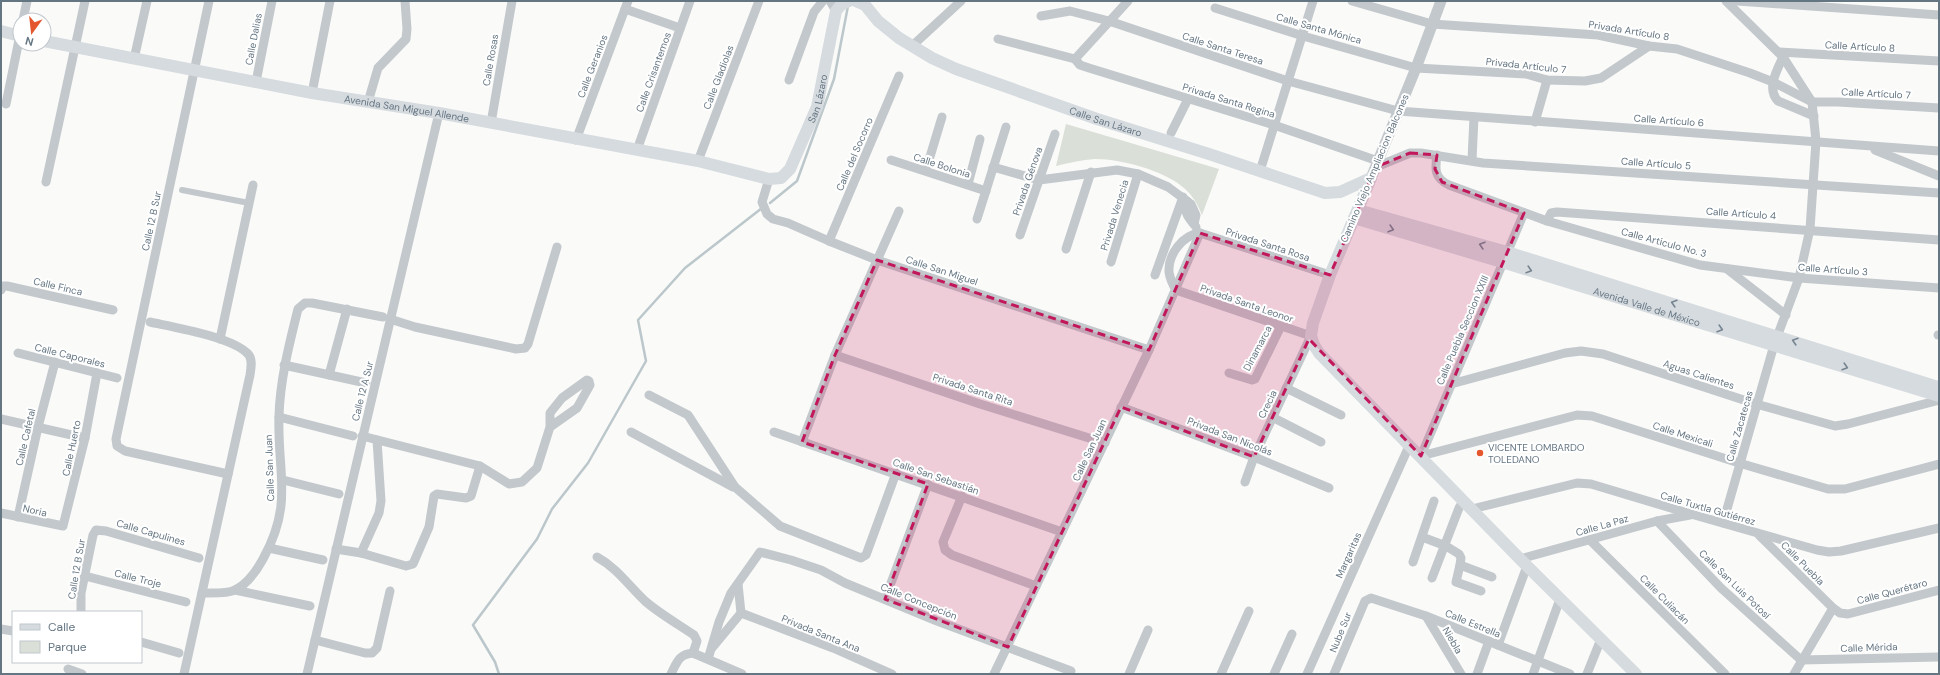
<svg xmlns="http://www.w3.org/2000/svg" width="1940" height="675" font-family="'DM Sans',sans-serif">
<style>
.green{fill:#dadfd7}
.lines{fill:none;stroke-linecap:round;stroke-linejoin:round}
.stream{stroke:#bbc7cb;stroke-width:2.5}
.pedestrian{stroke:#c3c8cc;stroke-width:6}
.minor{stroke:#c3c8cc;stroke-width:9}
.tertiary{stroke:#c3c8cc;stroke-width:11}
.secondary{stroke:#d6dbdf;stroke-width:12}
.oneway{stroke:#768591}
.marked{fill:#c2185b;fill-opacity:0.2;stroke:#c2185b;stroke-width:3;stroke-dasharray:8 5;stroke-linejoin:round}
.poi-dot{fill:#e4572e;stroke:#fff;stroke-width:1.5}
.labels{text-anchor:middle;stroke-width:4;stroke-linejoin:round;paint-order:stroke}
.street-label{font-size:10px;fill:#657683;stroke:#fff}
.poi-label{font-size:10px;fill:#657683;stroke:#fff;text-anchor:start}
</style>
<rect width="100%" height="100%" fill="#fafaf8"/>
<path class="green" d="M1066 124 1219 169 1202 215C1199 208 1196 201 1190 194 1172 172 1123 159 1095 159 1082 160 1068 163 1056 166Z"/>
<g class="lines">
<g class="stream">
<path d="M770 203 797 181 834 79 848 6"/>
<path d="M499 674 495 662 473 625 537 539 552 509 588 463 646 361 638 320 685 268 762 208"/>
</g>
<path class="pedestrian" d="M182 190 249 203"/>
<g class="minor">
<path d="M209 1 116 439 117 446 125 451 228 474"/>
<path d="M830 1 836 11"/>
<path d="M1352 1 1432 24 1598 35 1649 46 1677 49 1750 73 1773 82 1812 102H1838L1939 108"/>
<path d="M1737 1 1939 15"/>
<path d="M1215 8 1303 36 1416 68 1526 74 1547 80 1585 81 1601 78 1649 46"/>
<path d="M625 9 680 28"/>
<path d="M1041 16 1070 11 1109 21 1288 81 1398 111 1939 151"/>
<path d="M23 20 27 1"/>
<path d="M998 39 1075 59"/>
<path d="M912 46 961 1"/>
<path d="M1779 52 1939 61"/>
<path d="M1783 57C1777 70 1766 89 1778 101L1814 116"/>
<path d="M134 59 147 1"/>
<path d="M1075 59 1080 65 1089 68 1274 125 1378 161"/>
<path d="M1075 59 1128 1"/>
<path d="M789 80 814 12 823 1"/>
<path d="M256 82 272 1"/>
<path d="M312 93 330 1"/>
<path d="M368 102 378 68 406 39 407 29 405 1"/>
<path d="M6 104 20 35"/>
<path d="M1535 122 1547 80"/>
<path d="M491 123 512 1"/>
<path d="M1171 133 1188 99"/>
<path d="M576 140 628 1"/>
<path d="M637 150 690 1"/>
<path d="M1875 150 1939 176"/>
<path d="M1437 155C1435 169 1434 178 1449 185L1547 221 1700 265 1799 278 1939 288"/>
<path d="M891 160 986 191"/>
<path d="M1472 160 1474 117"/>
<path d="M698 161 759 1"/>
<path d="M993 167 1039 180 1117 170 1138 174 1168 187 1191 204 1196 215 1194 224"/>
<path d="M1376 167 1410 153H1421L1483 163 1939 193"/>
<path d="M926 170 942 117"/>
<path d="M1260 171 1313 1"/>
<path d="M769 179 762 202 767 214 773 219 788 223 829 241 877 260 1149 350"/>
<path d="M46 182 85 1"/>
<path d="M968 184 980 139"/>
<path d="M1187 201C1183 213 1189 218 1196 227"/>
<path d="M977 219 1006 127"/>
<path d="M1547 221 1551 213 1557 212 1939 240"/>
<path d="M1020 235 1055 134"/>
<path d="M829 241 899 76"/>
<path d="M1066 249 1091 172"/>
<path d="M1111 262 1138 174"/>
<path d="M1727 269 1786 315"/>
<path d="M1155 275 1183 197"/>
<path d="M1 290 3 286H7L113 310"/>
<path d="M390 319 415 327 516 349 525 348 528 344 557 247"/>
<path d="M150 322C173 327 233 337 248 354 253 359 251 368 250 375L184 674"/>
<path d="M1938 335H1939"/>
<path d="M220 339 253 185"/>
<path d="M18 353 117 378"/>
<path d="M835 355 980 404 1105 443"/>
<path d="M284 365 366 383"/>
<path d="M1229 373 1252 380 1255 379 1281 326"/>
<path d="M329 375 347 309"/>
<path d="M1451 384 1565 353 1581 351 1603 354 1756 404 1835 426 1848 424 1939 400"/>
<path d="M1286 388 1341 415"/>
<path d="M649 395 688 415 735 487 780 526 861 558 866 555 896 473"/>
<path d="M1121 407 1254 457 1329 488"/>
<path d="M279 417 353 436"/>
<path d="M1272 417 1321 442"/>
<path d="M1 419 85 438"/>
<path d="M631 432 733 487"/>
<path d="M774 432 1062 532"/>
<path d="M362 436 480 466"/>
<path d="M802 442 835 355 899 211"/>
<path d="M1421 456 1577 415 1592 416 1739 463 1828 489H1845L1939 464"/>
<path d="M1421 456 1524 213"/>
<path d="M283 480 339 494"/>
<path d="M1245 482 1254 457 1311 336 1176 290C1173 285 1170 279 1169 272 1168 254 1183 235 1200 233L1330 275"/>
<path d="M962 496 943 542 945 550 952 555 1036 586"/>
<path d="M1472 509 1577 483 1591 484 1691 514 1817 550 1829 552 1841 551 1939 528"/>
<path d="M1 513 63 526 85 438 97 373"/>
<path d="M18 517 38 427 55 362"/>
<path d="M1657 521 1721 588 1801 660 1939 657"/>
<path d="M1723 523 1774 345 1799 278 1810 229 1816 141 1812 102 1783 57 1726 1"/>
<path d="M1759 535 1833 608 1840 613 1848 614 1939 590"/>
<path d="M1422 537 1446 546 1459 554 1461 558 1460 565 1492 577"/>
<path d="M1590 540 1725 674"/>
<path d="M269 548 323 560"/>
<path d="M336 549 361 553 379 513 381 501 377 440"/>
<path d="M361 553 406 566 413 564 429 527 434 496 437 494 466 498 471 496 480 466 509 484 522 482 537 468 550 427 577 408 590 385 589 381 587 380 562 398 550 413V427"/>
<path d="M597 557C617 568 629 586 645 601 660 614 678 624 694 635L697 641 693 653"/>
<path d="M1520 559 1657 521 1690 515"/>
<path d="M1413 562 1434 501"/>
<path d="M1460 565 1456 582 1481 591"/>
<path d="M85 576 186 602"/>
<path d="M1432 578 1459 508 1464 500"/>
<path d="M235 590 310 606"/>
<path d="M202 593C211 593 227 594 235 590 247 584 257 570 263 559 294 503 277 473 279 416 280 380 289 345 298 309L305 303H312L383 317"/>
<path d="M885 599 928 484"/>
<path d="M81 612V593L93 535 96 530 106 531 199 558"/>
<path d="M741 613 833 648 892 674"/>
<path d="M1426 616 1461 674"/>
<path d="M1 629 13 631"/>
<path d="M315 640 365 653H372L377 648 390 591"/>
<path d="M141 642 179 653"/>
<path d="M1498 645 1527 566"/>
<path d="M712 648 741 613 738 584"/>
<path d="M708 659 719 622 731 593 760 552 791 560 821 570 845 583 937 621 1071 671"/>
<path d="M68 669 82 674"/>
<path d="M307 674 439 113"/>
<path d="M671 674C677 662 679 654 693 653L742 674"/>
<path d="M994 674 1149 350 1200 233"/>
<path d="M1129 674 1148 630"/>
<path d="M1221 674 1249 611"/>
<path d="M1274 674 1292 634"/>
<path d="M1307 674 1409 446"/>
<path d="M1334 674 1365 601 1371 598 1426 616 1570 674"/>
<path d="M1477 674 1489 641"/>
<path d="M1533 674 1560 599"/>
<path d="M1587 674 1601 639"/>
<path d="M1794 674 1833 608"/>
</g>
<path class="tertiary" d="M1371 178 1416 68 1441 1"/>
<g class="secondary">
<path id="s1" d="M856 1 865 5 878 21 899 38 932 58 956 69 1097 119 1209 154 1325 193 1340 192 1371 178"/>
<path d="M1 31 20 36"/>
<path id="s2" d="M44 41 312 93 439 113 698 161 769 179 781 178 790 169 817 107 836 11 841 5 849 1"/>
<path d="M1371 178 1330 275 1313 323 1311 336 1314 345 1319 353 1520 559 1636 674"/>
<path d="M1358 210 1507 252 1938 387"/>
<path id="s3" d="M1354 218 1502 262 1939 396"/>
</g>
</g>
<defs><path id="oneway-chevron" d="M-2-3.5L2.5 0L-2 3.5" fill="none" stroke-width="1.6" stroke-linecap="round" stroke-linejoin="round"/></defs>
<g class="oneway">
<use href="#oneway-chevron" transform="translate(1391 229) rotate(16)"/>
<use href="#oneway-chevron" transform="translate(1482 245) rotate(-164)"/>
<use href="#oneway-chevron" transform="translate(1529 270) rotate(17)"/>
<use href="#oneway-chevron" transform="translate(1674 303) rotate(-163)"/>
<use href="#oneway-chevron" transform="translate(1720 329) rotate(17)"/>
<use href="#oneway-chevron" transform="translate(1795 341) rotate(-163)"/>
<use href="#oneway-chevron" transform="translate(1845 367) rotate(17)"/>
</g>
<path class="marked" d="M1410 153 1437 155 1435 169 1442 182 1524 213 1421 456 1309 339 1254 457 1121 407 1008 647 885 599 928 484 802 442 835 355 877 260 1149 350 1200 233 1330 275 1376 167Z"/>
<circle class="poi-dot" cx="1480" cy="453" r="4"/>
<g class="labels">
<g class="street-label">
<text transform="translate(1319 28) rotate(16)" y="4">Calle Santa Mónica</text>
<text transform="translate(1629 30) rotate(9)" y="4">Privada Artículo 8</text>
<text transform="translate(253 39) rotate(-79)" y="4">Calle Dalias</text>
<text transform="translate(1860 46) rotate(3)" y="4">Calle Artículo 8</text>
<text transform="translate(1223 48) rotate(18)" y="4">Calle Santa Teresa</text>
<text transform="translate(490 60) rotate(-80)" y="4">Calle Rosas</text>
<text transform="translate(1526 65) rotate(6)" y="4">Privada Artículo 7</text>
<text transform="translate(592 66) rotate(-69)" y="4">Calle Geranios</text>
<text transform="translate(653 72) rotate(-70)" y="4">Calle Crisantemos</text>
<text transform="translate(718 77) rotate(-69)" y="4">Calle Gladiolas</text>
<text transform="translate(1876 93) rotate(3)" y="4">Calle Artículo 7</text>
<text dy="4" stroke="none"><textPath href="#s2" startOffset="839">San Lázaro</textPath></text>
<text transform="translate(1229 100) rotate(17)" y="4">Privada Santa Regina</text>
<text dy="4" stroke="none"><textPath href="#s2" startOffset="369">Avenida San Miguel Allende</textPath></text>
<text transform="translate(1669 120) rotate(4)" y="4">Calle Artículo 6</text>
<text dy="4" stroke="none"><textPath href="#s1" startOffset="281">Calle San Lázaro</textPath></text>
<text transform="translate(854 154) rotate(-67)" y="4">Calle del Socorro</text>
<text transform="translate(1656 163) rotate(4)" y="4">Calle Artículo 5</text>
<text transform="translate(942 165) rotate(18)" y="4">Calle Bolonia</text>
<text transform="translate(1374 168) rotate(-67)" y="4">Camino Viejo Ampliacion Balcones</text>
<text transform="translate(1027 181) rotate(-71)" y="4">Privada Génova</text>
<text transform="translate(1741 213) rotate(4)" y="4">Calle Artículo 4</text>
<text transform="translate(1114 215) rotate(-73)" y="4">Privada Venecia</text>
<text transform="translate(151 221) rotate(-78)" y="4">Calle 12 B Sur</text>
<text transform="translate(1664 242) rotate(15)" y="4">Calle Articulo No. 3</text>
<text transform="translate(1268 244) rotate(18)" y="4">Privada Santa Rosa</text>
<text transform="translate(1833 269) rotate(4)" y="4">Calle Artículo 3</text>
<text transform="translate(942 270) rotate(18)" y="4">Calle San Miguel</text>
<text transform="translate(58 286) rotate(13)" y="4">Calle Finca</text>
<text transform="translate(1247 303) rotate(19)" y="4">Privada Santa Leonor</text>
<text dy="4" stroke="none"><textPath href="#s3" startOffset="306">Avenida Valle de México</textPath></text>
<text transform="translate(1462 330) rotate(-67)" y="4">Calle Puebla Seccion XXIII</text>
<text transform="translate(1257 348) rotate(-62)" y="4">Dinamarca</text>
<text transform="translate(70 355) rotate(14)" y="4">Calle Caporales</text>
<text transform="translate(1699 374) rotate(18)" y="4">Aguas Calientes</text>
<text transform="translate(973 389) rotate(18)" y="4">Privada Santa Rita</text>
<text transform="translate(362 391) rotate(-76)" y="4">Calle 12 A Sur</text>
<text transform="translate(1267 404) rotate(-64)" y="4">Crecia</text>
<text transform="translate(1739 426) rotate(-74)" y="4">Calle Zacatecas</text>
<text transform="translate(1683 434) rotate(18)" y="4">Calle Mexicali</text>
<text transform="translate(1230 436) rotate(21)" y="4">Privada San Nicolás</text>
<text transform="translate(25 437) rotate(-77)" y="4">Calle Cafetal</text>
<text transform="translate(71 448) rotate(-78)" y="4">Calle Huerto</text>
<text transform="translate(1089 450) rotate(-65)" y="4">Calle San Juan</text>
<text transform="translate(269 468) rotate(-92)" y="4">Calle San Juan</text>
<text transform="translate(936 476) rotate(19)" y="4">Calle San Sebastián</text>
<text transform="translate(1708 508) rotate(16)" y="4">Calle Tuxtla Gutiérrez</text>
<text transform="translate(35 510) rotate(13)" y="4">Noria</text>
<text transform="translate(1602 525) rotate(-16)" y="4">Calle La Paz</text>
<text transform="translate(151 532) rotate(16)" y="4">Calle Capulines</text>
<text transform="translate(1348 555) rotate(-66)" y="4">Margaritas</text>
<text transform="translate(1803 563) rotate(45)" y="4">Calle Puebla</text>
<text transform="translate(76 569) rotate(-80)" y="4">Calle 12 B Sur</text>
<text transform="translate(138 578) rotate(14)" y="4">Calle Troje</text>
<text transform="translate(1735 584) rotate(44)" y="4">Calle San Luis Potosí</text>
<text transform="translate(1892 591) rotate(-15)" y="4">Calle Querétaro</text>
<text transform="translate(1665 599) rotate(45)" y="4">Calle Culiacán</text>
<text transform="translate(919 601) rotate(22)" y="4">Calle Concepción</text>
<text transform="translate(1473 623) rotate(22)" y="4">Calle Estrella</text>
<text transform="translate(1340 632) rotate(-68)" y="4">Nube Sur</text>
<text transform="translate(821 633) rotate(22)" y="4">Privada Santa Ana</text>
<text transform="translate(1453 640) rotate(60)" y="4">Niebla</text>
<text transform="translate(1869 647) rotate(-2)" y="4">Calle Mérida</text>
</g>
<g class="poi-label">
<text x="1488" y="451">VICENTE LOMBARDO<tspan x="1488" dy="12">TOLEDANO</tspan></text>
</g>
</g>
<rect width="1940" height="675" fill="none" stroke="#657683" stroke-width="4"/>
<rect x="12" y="611" width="130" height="52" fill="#ffffff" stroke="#c1c8cd"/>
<rect x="20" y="624" width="20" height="6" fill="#d6dbdf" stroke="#c1c8cd"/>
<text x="48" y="631" font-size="12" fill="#657683">Calle</text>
<rect x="20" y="641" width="20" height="12" fill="#dadfd7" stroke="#c1c8cd"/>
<text x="48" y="651" font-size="12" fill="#657683">Parque</text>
<g transform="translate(32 32) rotate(195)"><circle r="19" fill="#ffffff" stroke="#c1c8cd"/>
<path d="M0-3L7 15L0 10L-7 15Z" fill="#e4572e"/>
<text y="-6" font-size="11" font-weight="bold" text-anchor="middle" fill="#657683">N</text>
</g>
</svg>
